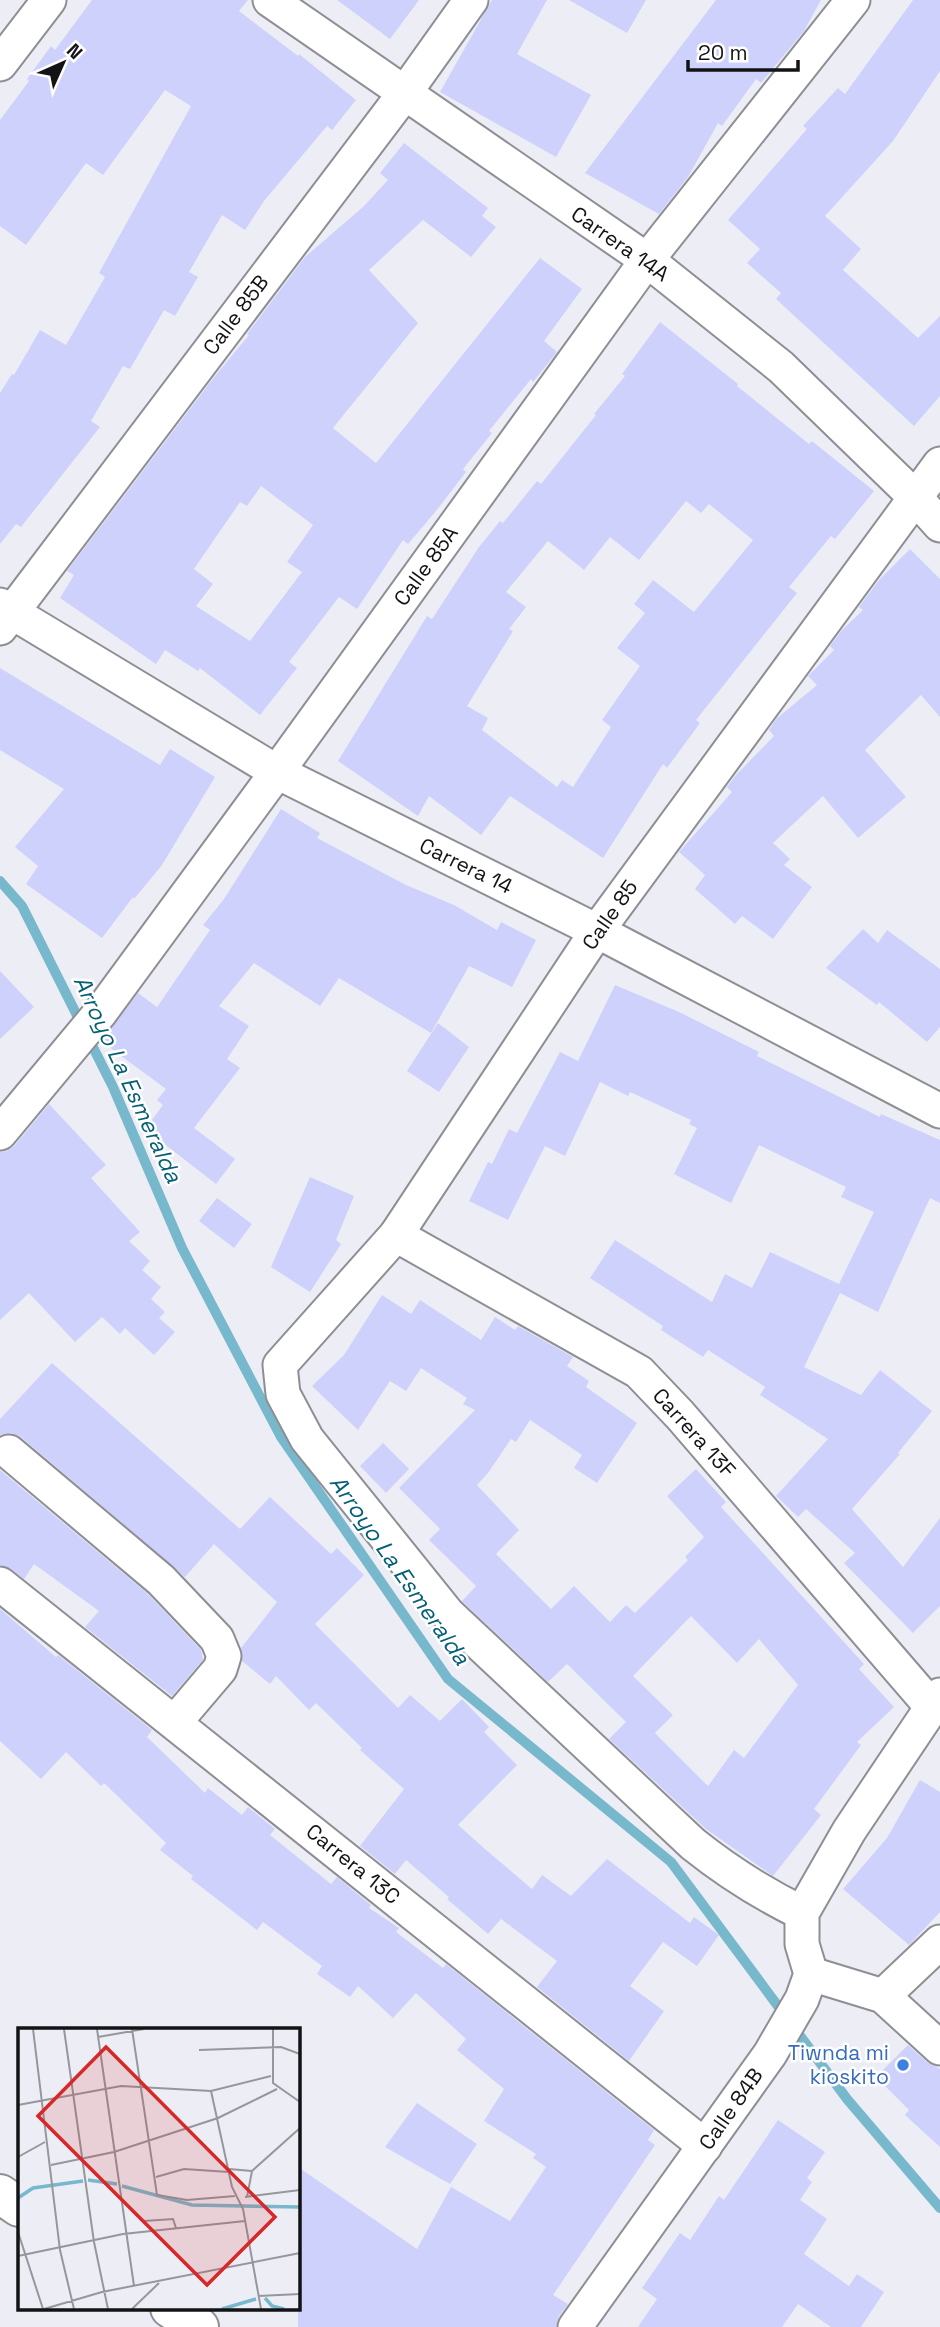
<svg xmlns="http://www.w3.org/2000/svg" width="940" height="2327" font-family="'Space Grotesk',sans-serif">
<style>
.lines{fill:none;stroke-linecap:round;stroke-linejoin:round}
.stream{stroke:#78b8cd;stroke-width:10}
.building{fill:#ced1fb;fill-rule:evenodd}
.street-casing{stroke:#8e8e95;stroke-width:37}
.secondary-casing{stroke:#8e8e95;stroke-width:42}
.street{stroke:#fff;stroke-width:33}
.secondary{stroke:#fff;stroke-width:38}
.shop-dot{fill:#3f7fe0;stroke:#fff;stroke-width:2.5}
.labels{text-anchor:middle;stroke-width:5;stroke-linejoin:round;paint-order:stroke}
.street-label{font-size:21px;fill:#131316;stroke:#fff}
.shop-label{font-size:21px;fill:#366cbe;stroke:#fff;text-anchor:end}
.water-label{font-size:23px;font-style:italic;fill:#056076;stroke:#fff}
.inset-river{fill:none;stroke:#78b8cd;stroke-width:3.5}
.inset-road{fill:none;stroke:#96969c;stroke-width:2}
.view{fill:#d62828;fill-opacity:0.15;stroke:#d62828;stroke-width:3.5}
.inset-edge{fill:none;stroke:#131316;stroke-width:3.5}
</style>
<rect width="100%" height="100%" fill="#edeef5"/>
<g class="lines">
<path class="stream" d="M0 881 22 906 113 1087 182 1248 281 1437 448 1679 671 1862 847 2099 940 2208"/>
</g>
<g class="building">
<path d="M92 0H248L239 11 298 56 299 54 356 100 332 130 327 126 264 201 245 230 222 215 189 272 198 277 175 316 164 310 130 369 123 366 91 421 100 427 21 527 16 524 0 544V393L12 374 14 375 40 330 66 345 105 277 99 273 191 106 165 90 103 175 86 163 26 245 0 226V120L29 81 27 79 51 46 55 50Z"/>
<path d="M337 0H419L390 39Z"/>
<path d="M492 0H547L517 54 591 95 556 157 440 92Z"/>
<path d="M569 0H646L627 33Z"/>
<path d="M716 0H821L804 31 761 83 756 79 722 126 718 123 688 177 659 214 585 173Z"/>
<path d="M913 0H940V71L893 141 825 216 861 249 843 270 918 338 940 316V396L914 426 776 299 781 293 747 263 760 249 728 220 807 129 803 126 838 88 845 94Z"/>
<path d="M404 143 488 208 482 216 496 227 471 257 423 220 369 270 418 323 333 428 376 463 540 258 582 289 544 341 557 352 554 356 533 382 531 379 489 431 492 433 463 469 466 472 436 511 408 544 403 540 357 609 339 597 289 662 297 668 260 715 200 668 198 671 165 650 156 664 60 598 74 575 67 571 215 376 249 335 247 334 305 257 363 207 388 180 380 173ZM261 486 313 525 287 562 302 572 250 641 196 606 213 584 194 569 240 502 247 506Z"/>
<path d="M660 322 738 384 737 386 809 444 812 441 874 491 835 539 831 536 789 587 797 593 696 720 700 723 667 768 663 764 603 858 510 796 481 835 429 796 418 816 338 761 427 616 432 619 479 547 500 521 503 523 537 481 541 484 596 415 594 414 625 376 622 374ZM686 501 701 513 709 504 753 540 694 612 653 580 634 604 645 613 617 648 640 666 602 720 611 727 573 787 562 780 557 787 482 730 488 718 467 706 513 631 509 629 526 607 506 592 548 541 584 570 610 537 639 560Z"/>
<path d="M910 549 940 579V717L921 695 865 750 906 797 858 838 823 796 773 843 790 859 784 865 812 887 773 939 742 916 735 924 695 889 705 875 679 852 732 792 727 787 736 775 774 736 769 730 776 719 817 685 808 676 834 650 830 646 842 630 863 610 859 607 879 580Z"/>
<path d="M0 668 160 765 170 749 215 777 162 865 134 899 133 897 102 938 26 884 38 866 15 847 64 789 0 750Z"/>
<path d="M281 809 320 833 317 838 406 885 454 905 497 930 501 922 536 940 512 987 469 966 431 1033 339 978 320 1006 254 963 219 1006 249 1026 227 1059 240 1068 194 1128 235 1159 216 1184 145 1129 163 1105 157 1100 166 1089 101 1041 138 993 157 1007 210 930 203 925 224 899Z"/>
<path d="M863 929 878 943 887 930 940 969V1027L927 1042 879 1002 877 1005 826 968Z"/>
<path d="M0 971 34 1007 0 1039Z"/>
<path d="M615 985 679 1012 759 1052 757 1056 880 1117 881 1114 940 1140V1203L930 1198 878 1312 840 1293 804 1367 861 1395 880 1370 932 1411 898 1453 900 1454 852 1509 903 1567 940 1518V1606L913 1633 844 1563 855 1553 806 1509 798 1517 776 1496 828 1439 760 1395 765 1387 708 1350 703 1357 661 1330 663 1326 590 1278 615 1240 712 1302 725 1274 752 1288 770 1252 839 1284 874 1212 841 1197 846 1187 759 1145 731 1203 674 1174 697 1128 689 1124 691 1120 630 1092 628 1096 600 1082 565 1156 545 1146 508 1220 469 1201 488 1162 492 1164 509 1129 517 1133 560 1052 578 1061Z"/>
<path d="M438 1023 469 1047 439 1092 407 1071Z"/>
<path d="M49 1104 106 1165 91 1178 140 1232 129 1241 150 1261 142 1270 161 1287 151 1299 165 1312 159 1318 175 1332 154 1355 125 1328 120 1334 102 1317 75 1342 29 1293 0 1320V1152L7 1151 15 1145Z"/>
<path d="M310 1177 354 1196 336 1240 341 1244 310 1292 271 1267Z"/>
<path d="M217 1198 252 1224 234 1248 199 1221Z"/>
<path d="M382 1295 411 1314 420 1300 481 1340 495 1317 515 1330 518 1326 573 1357 567 1366 589 1381 586 1387 637 1423 597 1483 574 1468 582 1455 530 1420 516 1442 511 1439 488 1473 477 1485 519 1530 496 1554 551 1609 574 1586 610 1622 626 1605 635 1613 688 1560 685 1557 704 1537 667 1496 696 1469 726 1502 721 1507 864 1664 859 1669 894 1707 857 1742 861 1745 814 1809 821 1815 773 1876 706 1829 609 1739 626 1722 567 1664 548 1682 462 1601 476 1586 429 1540 440 1529 399 1488 475 1410 463 1404 467 1398 421 1368 406 1391 390 1381 358 1430 312 1386 344 1355ZM691 1616 737 1663 759 1639 798 1685 744 1758 734 1750 708 1786 655 1733 673 1715 633 1676Z"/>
<path d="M52 1363 240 1529 270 1497 331 1554 337 1548 364 1575 315 1624 398 1708 410 1695 440 1721 462 1699 489 1727 484 1732 517 1765 458 1825 485 1849 532 1889 542 1875 571 1896 607 1859 690 1923 694 1917 719 1935 697 1966 663 1942 630 1986 664 2011 629 2061 537 1987 557 1961 501 1919 488 1934 447 1899 449 1897 406 1860 395 1874 360 1846 404 1789 360 1750 362 1748 316 1703 309 1710 276 1676 270 1684 242 1661 241 1648 277 1602 214 1544 185 1577 21 1437 12 1433 0 1435V1419Z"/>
<path d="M383 1443 409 1469 386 1493 360 1466Z"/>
<path d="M0 1470 148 1594 201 1650 203 1660 172 1696 85 1627 99 1611 34 1564 24 1579 11 1569 0 1565Z"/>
<path d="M0 1609 56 1657 58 1655 152 1730 147 1737 205 1793 208 1788 242 1815 248 1807 275 1829 270 1835 331 1884 337 1877 371 1905 369 1908 399 1928 396 1932 443 1968 446 1964 654 2130 648 2140 655 2145 553 2295 568 2304 559 2316 556 2327H298V2167L417 2249 451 2187 510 2221 546 2167 533 2158 536 2154 484 2121 504 2089 457 2050 466 2039 416 1993 393 2018 358 1986 350 1997 317 1974 322 1966 263 1922 257 1930 191 1879 193 1876 160 1850 166 1843 104 1783 101 1786 66 1752 41 1779 0 1741Z"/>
<path d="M920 1780 940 1792V1912L909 1945 843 1889 887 1838Z"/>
<path d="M908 2045 927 2062 940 2069V2147L905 2115 909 2110 876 2077Z"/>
<path d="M417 2103 477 2144 450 2184 385 2147Z"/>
<path d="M778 2120 825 2152 807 2178 812 2182 800 2200 827 2219 804 2254 849 2286 857 2274 884 2292 861 2327H831L798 2304 782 2327H638L657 2299 642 2288 680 2233 690 2240 719 2196 724 2200Z"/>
</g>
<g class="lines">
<defs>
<g id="street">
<path d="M270 0 647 260 781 367 915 497 940 525"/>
<path d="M0 64 49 0"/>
<path d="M0 605 277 772 597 931 940 1111"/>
<path d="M0 628 404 94 471 0"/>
<path d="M0 1133 100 1013 277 772 647 260 853 0"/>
<path d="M396 1235 639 1372 680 1415 931 1706"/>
<path d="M9 1452 161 1580 217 1639 224 1656 220 1669 175 1722"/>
<path d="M0 1584 705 2146"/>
<path d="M802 1913C763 1894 728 1872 693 1844L448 1614 307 1439 283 1394 280 1365 396 1235 597 931 940 464"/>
<path d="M811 1974 883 1996 940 2048"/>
<path d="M883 1996 940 1942"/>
<path d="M575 2327 770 2054 802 1999 811 1974 802 1944V1913L849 1831 940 1695"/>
</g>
<g id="secondary">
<path d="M0 2194 19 2207"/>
<path d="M170 2308 199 2327"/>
</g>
</defs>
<use href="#street" class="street-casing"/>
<use href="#secondary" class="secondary-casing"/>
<use href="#street" class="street"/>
<use href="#secondary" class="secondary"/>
</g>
<circle class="shop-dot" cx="903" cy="2065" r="7"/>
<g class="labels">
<g class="street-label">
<text transform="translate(620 244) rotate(35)" y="7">Carrera 14A</text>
<text transform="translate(236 315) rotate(-53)" y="7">Calle 85B</text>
<text transform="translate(426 566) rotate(-54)" y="7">Calle 85A</text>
<text transform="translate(466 866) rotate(26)" y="7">Carrera 14</text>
<text transform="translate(610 915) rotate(-55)" y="7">Calle 85</text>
<text transform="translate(694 1433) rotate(48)" y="7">Carrera 13F</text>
<text transform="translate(353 1864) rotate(39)" y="7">Carrera 13C</text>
<text transform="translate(731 2109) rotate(-55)" y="7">Calle 84B</text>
</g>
<g class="shop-label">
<text x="889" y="2060">Tiwnda mi<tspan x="889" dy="24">kioskito</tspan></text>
</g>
<g class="water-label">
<text transform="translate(128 1079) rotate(65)" y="8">Arroyo La Esmeralda</text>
<text transform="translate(400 1570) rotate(55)" y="8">Arroyo La Esmeralda</text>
</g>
</g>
<g transform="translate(18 2028)">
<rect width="282" height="282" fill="#edeef5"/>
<path class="inset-river" d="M70 152 99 156M104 158 174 177 282 179M0 170 15 160 65 153M247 270 254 278 266 281M204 281 238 271"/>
<path class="inset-road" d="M15 1 42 222 56 281M46 1 76 214 90 281M79 1 116 258M114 1 139 167 169 172 217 168M255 1V55L282 74M80 9 126 1M181 22 263 19 282 26M193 63 214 159 225 181 243 281M0 77 103 58 193 63 253 48M0 129 27 114M33 137 96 124 200 90 259 61M211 141 234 143M138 149 166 141 211 144M227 169 282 162M229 169 234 143 282 100M126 193 155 191 158 200M0 204 25 281M0 228 105 206 227 193M240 268 282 266M26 281 84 264 282 225M114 281 141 255"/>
<path class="view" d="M88 19 257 189 189 257 20 88Z"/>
<rect width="282" height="282" class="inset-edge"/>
</g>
<g transform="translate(63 63) rotate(45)" stroke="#ffffff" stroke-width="5" paint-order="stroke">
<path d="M0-5L12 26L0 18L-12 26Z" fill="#131316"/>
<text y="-10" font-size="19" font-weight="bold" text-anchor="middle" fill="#131316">N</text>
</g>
<path d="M688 60v10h110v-10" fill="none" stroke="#131316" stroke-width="3.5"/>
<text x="698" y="60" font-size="21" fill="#131316" stroke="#ffffff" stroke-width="5" paint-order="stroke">20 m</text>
</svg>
